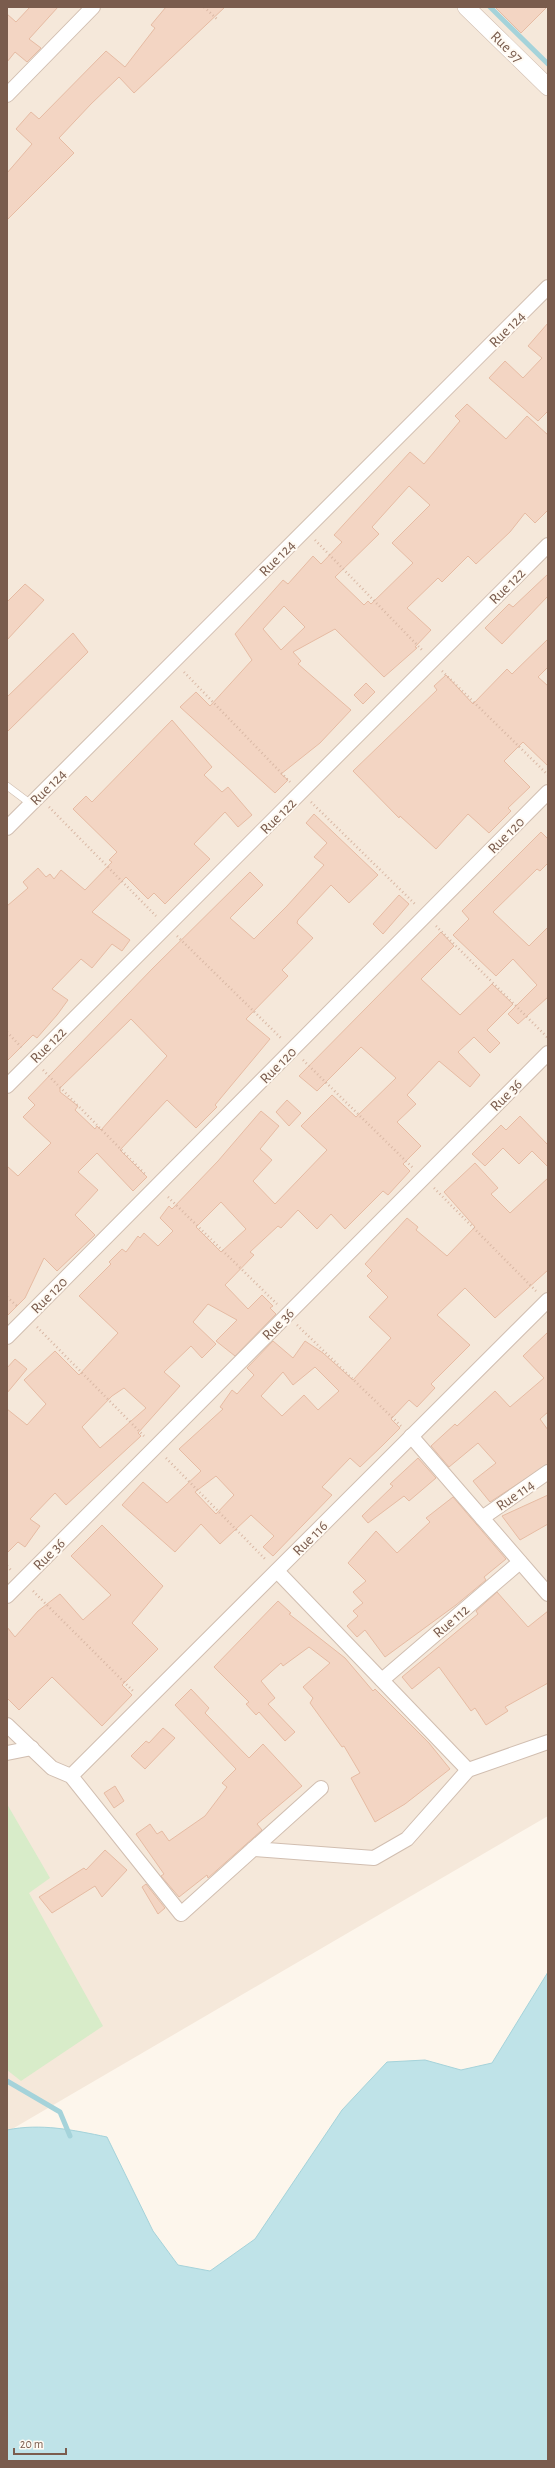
<svg xmlns="http://www.w3.org/2000/svg" width="555" height="2468" font-family="'Alegreya Sans',sans-serif">
<style>
.residential{fill:#f5e8da}
.green{fill:#d8ecc9}
.water{fill:#bfe3e8;stroke:#a5d3da}
.lines{fill:none;stroke-linecap:round;stroke-linejoin:round}
.stream{stroke:#a5d3da;stroke-width:5}
.building{fill:#f3d5c3;stroke:#e6bba3;fill-rule:evenodd}
.service-casing{stroke:#d1beb0;stroke-width:8}
.minor-casing{stroke:#d1beb0;stroke-width:16}
.tertiary-casing{stroke:#d1beb0;stroke-width:18}
.path{stroke:#d9b8a5;stroke-width:2.5;stroke-dasharray:1 3;stroke-linecap:butt}
.service{stroke:#fff;stroke-width:7}
.minor{stroke:#fff;stroke-width:14}
.tertiary{stroke:#fff;stroke-width:17}
.labels{text-anchor:middle;stroke-width:4;stroke-linejoin:round;paint-order:stroke}
.street-label{font-size:15px;fill:#7a5c4d;stroke:#fffaf3}
</style>
<rect width="100%" height="100%" fill="#fdf6ec"/>
<path class="residential" d="M7 7H548V1816L7 2132Z"/>
<path class="green" d="M7 1804 50 1878 29 1893 103 2026 21 2081 7 2070Z"/>
<path class="water" d="M548 1972V2461H7V2130C41 2123 73 2130 107 2137L153 2231 178 2265 210 2271 255 2239 342 2110 387 2062 425 2060 461 2070 492 2063Z"/>
<g class="lines">
<g class="stream">
<path d="M490 7 548 64"/>
<path d="M7 2081 60 2112 70 2136"/>
</g>
</g>
<g class="building">
<path d="M30 7H58L29 39 41 48 27 62 15 52 7 62V14L16 22Z"/>
<path d="M166 7H225L134 93 119 77 91 104 59 138 74 153 7 220V173L32 144 16 129 31 112 39 119 106 51 125 67 155 28 151 25Z"/>
<path d="M495 7H547L521 33Z"/>
<path d="M548 323V411L538 421 489 378 505 361 523 378 542 358 528 346Z"/>
<path d="M467 404 506 439 527 416 548 435V510L535 523 525 513 510 532 476 564 468 556 442 582 438 578 407 608 431 630 415 647 417 648 384 677 335 629 293 652 301 661 298 664 351 710 320 743 281 774 288 780 275 793 180 707 196 692 210 706 252 660 235 634 283 580 288 584 313 556 321 564 342 542 334 535 410 452 424 464 460 421 455 416ZM409 486 430 505 392 543 413 563 371 604 368 601 364 605 335 577 379 534 372 527ZM284 606 305 627 281 650 263 629Z"/>
<path d="M548 574V596L502 644 485 628 509 604 513 607Z"/>
<path d="M25 584 44 600 7 640V602Z"/>
<path d="M73 633 88 652 7 732V697Z"/>
<path d="M548 639V667L538 677 548 686V766L523 742 504 761 530 787 508 808 511 811 489 833 468 814 436 849 400 816 399 818 353 771 437 690 434 686 446 675 473 704 507 669 512 674Z"/>
<path d="M366 683 375 692 363 704 354 695Z"/>
<path d="M172 720 212 767 204 775 222 792 228 787 252 815 238 827 225 812 194 844 210 859 165 904 154 893 148 899 126 877 92 912 130 940 122 951 112 944 92 968 81 959 52 989 68 1000 57 1015 37 1038 33 1035 7 1061V906L28 888 23 882 38 868 46 877 50 874 54 879 61 870 85 890 112 862 109 860 117 852 73 809 86 796 92 802Z"/>
<path d="M314 814 378 875 349 903 331 885 298 920 297 923 313 938 282 970 288 976 246 1019 270 1039 215 1105 217 1107 196 1128 167 1100 120 1150 147 1177 133 1191 97 1153 78 1172 98 1190 75 1215 95 1235 57 1271 44 1258 25 1298 7 1316V1166L18 1176 51 1143 23 1117 35 1105 28 1098 152 969 250 872 263 885 230 918 254 939 287 906 324 865 314 857 327 843 306 823ZM131 1019 167 1056 101 1130 97 1126 95 1129 75 1110 78 1106 60 1092V1088Z"/>
<path d="M541 832 548 839V863L540 871 537 869 493 912 529 946 548 927V997L518 1024 508 1014 537 985 513 959 496 976 453 935 469 919 462 911Z"/>
<path d="M399 895 409 904 383 934 373 924Z"/>
<path d="M441 932 454 946 421 979 460 1015 492 984 513 1004 487 1030 500 1043 490 1053 474 1037 458 1052 480 1075 470 1087 439 1061 407 1095 416 1104 397 1122 421 1146 403 1164 410 1171 388 1195 383 1191 345 1229 331 1214 317 1229 298 1210 281 1228 278 1226 250 1252 254 1255 225 1285 248 1309 262 1295 273 1306 270 1308 276 1314 235 1356 216 1341 237 1320 208 1304 193 1322 216 1344 202 1358 191 1346 164 1372 180 1386 138 1433 141 1436 66 1505 55 1493 30 1519 40 1526 25 1547 18 1542 7 1553V1409L27 1425 46 1404 24 1380 55 1351 79 1375 118 1333 79 1296 111 1264 109 1262 122 1249 126 1252 138 1236 140 1238 144 1233 158 1246 173 1231 160 1218 169 1206 172 1209 218 1161 261 1111 279 1126 260 1149 272 1160 253 1181 275 1204 327 1150 301 1126 332 1095 356 1117 396 1078 361 1047 317 1091 299 1076ZM221 1202 246 1229 221 1252 196 1227ZM124 1388 146 1408 100 1448 82 1427 112 1396Z"/>
<path d="M287 1100 301 1113 289 1126 276 1112Z"/>
<path d="M520 1116 548 1145V1167L532 1151 519 1164 503 1148 485 1166 472 1154 501 1125 506 1130Z"/>
<path d="M475 1163 498 1188 491 1194 510 1213 548 1178V1270L495 1318 465 1288 437 1315 470 1345 431 1384 435 1388 417 1407 409 1400 391 1419 400 1428 382 1446 360 1467 350 1458 322 1487 332 1495 273 1556 263 1547 274 1536 251 1515 220 1544 201 1524 175 1552 122 1505 143 1482 167 1503 201 1471 179 1449 223 1409 220 1407 232 1390 237 1394 254 1375 247 1368 273 1341 293 1358 305 1341 323 1353 353 1380 391 1338 369 1317 388 1297 367 1276 372 1271 365 1264 407 1218 418 1227 416 1230 447 1256 475 1227 444 1192ZM315 1367 339 1391 318 1410 304 1395 282 1416 261 1396 283 1372 293 1385ZM216 1476 234 1495 216 1514 195 1492Z"/>
<path d="M548 1332V1412L540 1419 548 1430V1464L490 1502 473 1481 496 1463 478 1443 449 1467 431 1446 455 1424 457 1426 495 1391 510 1407 544 1378 523 1356Z"/>
<path d="M15 1359 27 1369 7 1393V1368Z"/>
<path d="M418 1458 436 1478 409 1501 404 1496 368 1523 362 1516 393 1486 390 1484Z"/>
<path d="M548 1495V1524L520 1540 502 1516Z"/>
<path d="M453 1497 506 1559 484 1577 486 1580 456 1605 385 1657 365 1630 357 1637 347 1626 358 1616 353 1611 363 1603 353 1592 366 1581 348 1563 376 1531 397 1553 430 1522 426 1518Z"/>
<path d="M102 1525 163 1586 132 1623 158 1649 122 1685 132 1695 102 1726 52 1677 19 1710 7 1698V1627L15 1637 38 1611 60 1594 83 1620 111 1595 71 1556Z"/>
<path d="M497 1592 528 1627 548 1611V1683L505 1707 508 1711 486 1725 475 1708 471 1711 439 1667 412 1689 402 1677 478 1614 476 1611Z"/>
<path d="M278 1601 291 1613 289 1614 345 1658 373 1691 375 1689 429 1743 450 1769 405 1804 375 1822 351 1778 360 1773 344 1746 342 1747 310 1703 313 1698 303 1687 330 1663 309 1647 283 1666 281 1663 261 1681 275 1698 268 1704 295 1732 285 1741 259 1712 256 1715 246 1704 249 1702 214 1667Z"/>
<path d="M191 1689 209 1708 205 1713 249 1758 263 1744 302 1786 257 1824 262 1830 208 1878 207 1875 179 1897 161 1876 164 1874 136 1834 150 1824 157 1834 162 1831 169 1841 205 1816 227 1787 222 1783 236 1769 175 1705Z"/>
<path d="M163 1728 175 1738 145 1769 131 1756 146 1741 149 1743Z"/>
<path d="M115 1786 124 1801 114 1808 104 1793Z"/>
<path d="M105 1850 127 1870 102 1897 95 1886 52 1913 39 1897 84 1868 86 1870Z"/>
<path d="M146 1884 165 1908 158 1914 142 1887Z"/>
</g>
<g class="lines">
<defs>
<path id="service" d="M7 786 31 804"/>
<g id="minor">
<path d="M7 95 93 7"/>
<path d="M7 828 548 287"/>
<path d="M7 1086 548 545"/>
<path d="M7 1337 548 792"/>
<path d="M411 1436 548 1594"/>
<path d="M482 1518 548 1472"/>
<path d="M277 1571 468 1770"/>
<path d="M7 1596 548 1053"/>
<path d="M382 1680 520 1562"/>
<path d="M7 1725 52 1768 71 1776 181 1914 321 1788"/>
<path d="M7 1753 32 1748"/>
<path d="M71 1776 548 1300"/>
<path d="M253 1849 374 1858 407 1839 468 1770 548 1742"/>
</g>
<path id="tertiary" d="M466 7 548 87"/>
</defs>
<use href="#service" class="service-casing"/>
<use href="#minor" class="minor-casing"/>
<use href="#tertiary" class="tertiary-casing"/>
<g class="path">
<path d="M204 7 217 19"/>
<path d="M315 540 422 650"/>
<path d="M442 671 548 775"/>
<path d="M184 672 290 782"/>
<path d="M311 802 416 905"/>
<path d="M49 807 156 916"/>
<path d="M436 926 548 1038"/>
<path d="M177 936 282 1039"/>
<path d="M7 1032 23 1049"/>
<path d="M303 1060 413 1168"/>
<path d="M43 1070 146 1175"/>
<path d="M434 1188 536 1291"/>
<path d="M168 1197 277 1304"/>
<path d="M7 1297 17 1306"/>
<path d="M297 1325 401 1426"/>
<path d="M37 1327 144 1436"/>
<path d="M166 1458 266 1560"/>
<path d="M7 1566 12 1571"/>
<path d="M33 1591 134 1692"/>
</g>
<use href="#service" class="service"/>
<use href="#minor" class="minor"/>
<use href="#tertiary" class="tertiary"/>
</g>
<g class="labels">
<g class="street-label">
<text transform="translate(507 47) rotate(44)" y="5">Rue 97</text>
<text transform="translate(507 329) rotate(-45)" y="5">Rue 124</text>
<text transform="translate(277 558) rotate(-45)" y="5">Rue 124</text>
<text transform="translate(507 586) rotate(-45)" y="5">Rue 122</text>
<text transform="translate(48 787) rotate(-45)" y="5">Rue 124</text>
<text transform="translate(278 816) rotate(-45)" y="5">Rue 122</text>
<text transform="translate(506 835) rotate(-45)" y="5">Rue 120</text>
<text transform="translate(48 1045) rotate(-45)" y="5">Rue 122</text>
<text transform="translate(278 1065) rotate(-45)" y="5">Rue 120</text>
<text transform="translate(506 1095) rotate(-45)" y="5">Rue 36</text>
<text transform="translate(49 1295) rotate(-45)" y="5">Rue 120</text>
<text transform="translate(278 1324) rotate(-45)" y="5">Rue 36</text>
<text transform="translate(515 1495) rotate(-35)" y="5">Rue 114</text>
<text transform="translate(310 1538) rotate(-45)" y="5">Rue 116</text>
<text transform="translate(49 1554) rotate(-45)" y="5">Rue 36</text>
<text transform="translate(451 1621) rotate(-41)" y="5">Rue 112</text>
</g>
</g>
<rect width="555" height="2468" fill="none" stroke="#7a5c4d" stroke-width="16"/>
<path d="M14 2448v6h52v-6" fill="none" stroke="#7a5c4d" stroke-width="2"/>
<text x="20" y="2448" font-size="12" fill="#7a5c4d" stroke="#fffaf3" stroke-width="3" paint-order="stroke">20 m</text>
</svg>
